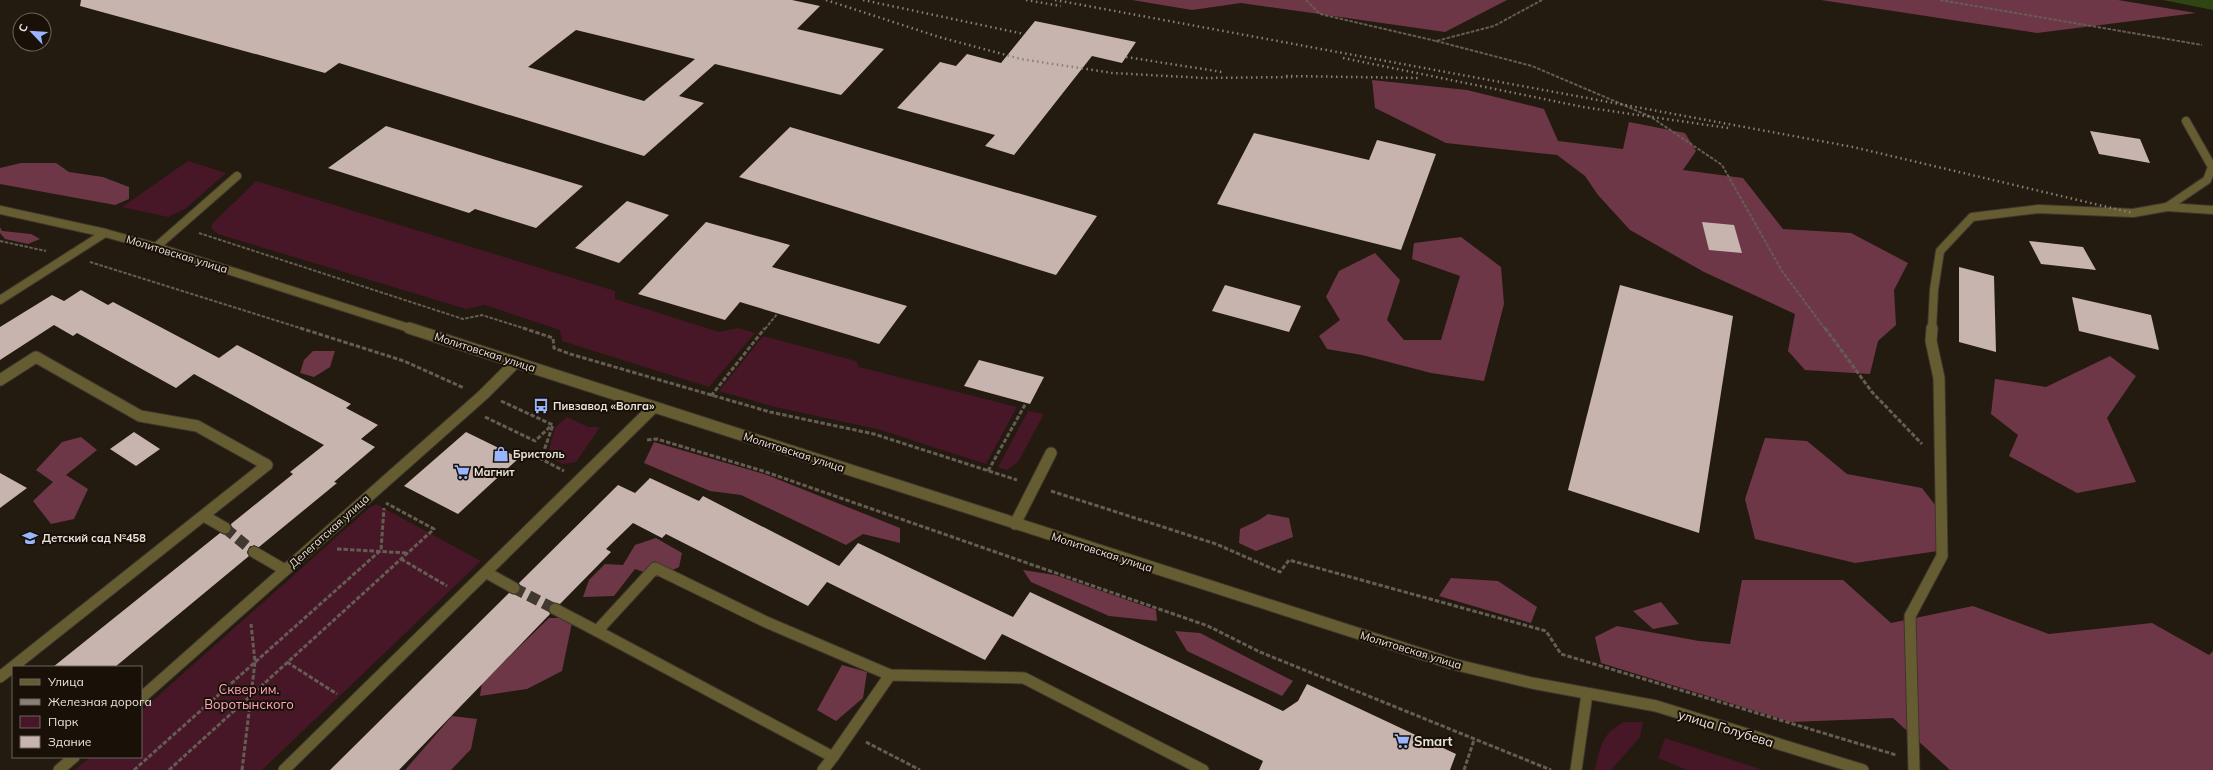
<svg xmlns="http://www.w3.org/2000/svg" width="2213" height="770" font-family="Mulish,sans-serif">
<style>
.green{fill:#471727}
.forest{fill:#6e3747}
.water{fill:#2f4614}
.building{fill:#c7b4af;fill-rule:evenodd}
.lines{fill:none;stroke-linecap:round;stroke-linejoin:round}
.minor-tunnel{stroke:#41382f;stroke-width:11;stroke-dasharray:11 5.5;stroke-linecap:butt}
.minor-far1-casing{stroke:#3f362d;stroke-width:10}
.minor-casing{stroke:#3f362d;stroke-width:13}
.path-far1{stroke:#655d54;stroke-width:2;stroke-dasharray:3.5 1.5;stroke-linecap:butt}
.path{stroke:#655d54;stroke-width:3;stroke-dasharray:4.5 2;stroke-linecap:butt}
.minor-far1{stroke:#655d31;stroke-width:8}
.minor{stroke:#655d31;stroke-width:11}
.rail{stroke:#888178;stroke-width:2.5;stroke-dasharray:1.5 3.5;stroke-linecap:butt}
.labels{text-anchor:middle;stroke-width:4;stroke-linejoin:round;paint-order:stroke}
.street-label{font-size:11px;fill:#eae4dd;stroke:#191108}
.poi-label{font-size:11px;font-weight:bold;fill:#eae4dd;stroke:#191108;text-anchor:start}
.near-park-label{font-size:13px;fill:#ffa5bc;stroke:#191108}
.near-street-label{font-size:13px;fill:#eae4dd;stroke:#191108}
.near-poi-label{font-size:13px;font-weight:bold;fill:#eae4dd;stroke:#191108;text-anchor:start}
</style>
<rect width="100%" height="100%" fill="#231a10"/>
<g class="green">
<path d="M188 161 226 173 185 209 168 217 122 207Z"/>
<path d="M256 181 615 291V299L719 332 738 328 755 333 709 387 562 341 560 330 485 305 466 309 218 234 211 228 213 223Z"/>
<path d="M763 336 856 361 859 367 1017 407 986 464 877 429 775 407 719 391Z"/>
<path d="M1028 411 1044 414 1018 462 1007 470 998 467Z"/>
<path d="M567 417 588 427H600L576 462 563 464 547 456 555 428Z"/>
<path d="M376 504 481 561 262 770H75L90 757H141V711L369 508Z"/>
<path d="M1624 722H1643L1640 737 1611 770H1595C1600 747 1602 733 1624 722Z"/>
<path d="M1665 738 1763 770H1687L1658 758Z"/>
</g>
<g class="forest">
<path d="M1132 0H1507L1445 32 1241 3 1192 10Z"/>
<path d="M1821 0H2118L2196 13 2037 33Z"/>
<path d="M1372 80 1467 90 1544 109 1558 141 1623 149 1629 122 1685 133 1696 151 1683 170 1743 178 1783 229 1851 233 1908 263 1894 290 1896 325 1878 341 1870 374 1805 370 1788 351 1795 314 1704 272 1630 230 1598 195 1585 176 1557 155 1446 143 1375 108Z"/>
<path d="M21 163H56L69 172 103 177 129 187V199L115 205 0 184V168Z"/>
<path d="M0 227 2 231 31 234 40 239 28 244 5 239 0 233Z"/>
<path d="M1461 237 1501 267 1504 304 1484 381 1431 373 1362 355 1327 349 1319 336 1340 320 1326 297 1339 271 1375 253 1400 280 1387 320 1404 340H1441L1460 276 1412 259 1414 243Z"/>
<path d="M313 351H335L330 367 314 377 300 373 304 360Z"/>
<path d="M2110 356 2136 376 2107 418 2136 482 2077 493 2009 456 2018 435 1991 414 1995 379 2046 387Z"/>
<path d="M81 437 97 450 66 475 88 489 74 519 51 524 33 501 53 482 36 470 62 442Z"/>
<path d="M1765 438 1807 441 1847 474 1922 488 1942 514 1938 551 1855 563 1755 539 1745 499Z"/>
<path d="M654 442 767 475 900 528V543L863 534 846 545 741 495 710 491 644 463Z"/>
<path d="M1268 514 1289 518 1293 537 1256 551 1239 543 1240 529 1259 520Z"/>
<path d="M656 538 682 553 679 567 658 577 635 569 614 596 583 597 589 580 605 564 623 565 635 545Z"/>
<path d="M1023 570 1055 575 1156 610 1157 621 1109 616 1031 582Z"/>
<path d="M1451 578 1498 581 1537 607 1531 623 1439 596Z"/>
<path d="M1742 580H1843L1891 623 1973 606 2049 634 2152 623 2209 655 2213 651V770H1950L1893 718 1791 722 1601 663 1595 637 1617 626 1699 641 1730 644Z"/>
<path d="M1661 602 1679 624 1653 629 1633 611Z"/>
<path d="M549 618H573L562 671 527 689 480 696 482 683Z"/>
<path d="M1175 631 1200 633 1293 681 1282 696 1187 651Z"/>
<path d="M842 665 867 672 863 698 836 721 817 710Z"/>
<path d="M452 716 477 719 471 749 451 770H405Z"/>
</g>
<path class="water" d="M2163 0H2213V10Z"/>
<g class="building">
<path d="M81 0H792L820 6 797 29 884 49 841 95 715 64 679 96 704 103 644 156 339 63 325 73 80 6ZM576 30 695 59 644 101 528 67Z"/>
<path d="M1035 21 1136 42 1122 63 1092 56 1014 155 985 146 995 135 897 108 940 62 956 66 967 54 1001 63Z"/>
<path d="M386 126 496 160 583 186 536 228 475 209 469 213 328 168Z"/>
<path d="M790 127 865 149 1097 216 1056 275 739 177Z"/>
<path d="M2090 131 2140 139 2150 163 2099 154Z"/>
<path d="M1254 133 1369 160 1377 140 1436 154 1401 250 1217 204Z"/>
<path d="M627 201 669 215 619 263 575 248Z"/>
<path d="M706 222 790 245 772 267 907 306 879 344 740 302 725 320 638 294Z"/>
<path d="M1702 222 1734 225 1742 253 1709 250Z"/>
<path d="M2029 241 2083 247 2096 270 2041 264Z"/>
<path d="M1959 267 1994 276 1996 352 1959 342Z"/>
<path d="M1225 285 1301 306 1289 332 1212 311Z"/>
<path d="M1620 285 1733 316 1699 533 1568 490Z"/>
<path d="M81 290 108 305 113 302 219 358 237 345 351 404 346 408 378 425 361 439 375 447 334 482 337 483 259 547 250 546 247 552 249 556 115 667H53L220 533 229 534 232 528 231 524 293 474 290 472 324 445 194 374 176 388 77 333 73 336 54 325 0 360V327L52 295 64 301Z"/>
<path d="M2072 297 2151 315 2159 350 2079 331Z"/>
<path d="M979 360 1044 377 1030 404 964 386Z"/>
<path d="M134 432 160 449 136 466 110 449Z"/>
<path d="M466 432 519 458 458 514 404 486Z"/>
<path d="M0 473 27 488 0 508Z"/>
<path d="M650 478 699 501 703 496 839 566 858 543 1013 617 1030 592 1283 711 1298 701 1307 684 1456 754 1450 770H1259L1263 761 1002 634 985 660 827 582 808 606 666 534 662 538 633 523 606 549 611 552 560 604 551 603 548 609 550 614 399 770H330L509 593 518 594 521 588 519 583 618 485 635 493Z"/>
</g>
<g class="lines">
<g class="minor-tunnel">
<path d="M225 528 254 552"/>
<path d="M514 588 555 609"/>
</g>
<defs>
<g id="minor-far1">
<path d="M2167 207 2213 210"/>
<path d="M0 210 105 233 156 247 412 329"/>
<path d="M156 247 237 176"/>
<path d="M0 300 105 233"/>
<path d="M1932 329 1934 290 1940 251 1972 217 2038 209 2133 213 2167 207 2207 180 2212 167 2186 121"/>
</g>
<g id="minor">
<path d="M409 328 1453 664 1532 683 1656 706 1863 770"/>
<path d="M0 380 36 357 140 416 197 426 267 465 0 677"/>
<path d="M204 516 225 528"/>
<path d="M1015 524 1051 453"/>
<path d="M254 552 285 570"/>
<path d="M487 573 514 588"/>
<path d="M555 609 597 631"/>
<path d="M141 698 483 395 516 362"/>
<path d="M833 757 890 675"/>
<path d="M59 770 74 757"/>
<path d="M284 770 654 407"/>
<path d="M823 770 833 757 597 631 655 568 766 622 890 675 1024 678 1203 770"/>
<path d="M1576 770 1587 694"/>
<path d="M1914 770 1910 616 1942 556 1939 378 1931 341 1932 328"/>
</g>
</defs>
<use href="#minor-far1" class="minor-far1-casing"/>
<use href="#minor" class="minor-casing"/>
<g class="path-far1">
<path d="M1306 0 1320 14 1436 41 1494 26 1542 0"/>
<path d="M1940 0 2202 45"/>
<path d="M1436 41 1532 66 1619 103 1651 117 1722 165 1782 271 1825 329"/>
<path d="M199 233 463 319 482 315 526 329"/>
<path d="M0 241 46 251"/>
<path d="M90 262 303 329"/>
<path d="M765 329 777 314"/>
</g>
<g class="path">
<path d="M300 328 404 361 464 388"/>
<path d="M523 328 553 338 554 348 570 354 770 412 874 434 1017 480"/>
<path d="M1825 328 1872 392 1922 444"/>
<path d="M711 396 765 328"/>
<path d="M501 401 553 425 541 459 564 471"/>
<path d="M485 417 535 441 552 425"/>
<path d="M647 440 657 439 763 471 1208 626 1260 652 1551 770"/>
<path d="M988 471 1026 403"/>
<path d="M1051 491 1216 544 1280 572 1289 560 1546 631 1561 654 1896 755"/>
<path d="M337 549 408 553"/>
<path d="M401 559 447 586"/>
<path d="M287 662 337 694"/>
<path d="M866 742 920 770"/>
<path d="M134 770 381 550 384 508"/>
<path d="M169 770 434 529 386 503"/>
<path d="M242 770 255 662 251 624"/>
<path d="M1464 770 1474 740"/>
</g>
<use href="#minor-far1" class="minor-far1"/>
<use href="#minor" class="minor"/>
<g class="rail">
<path d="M826 0 939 37 1021 59 1112 73 1204 78 1292 77"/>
<path d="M863 0 1024 34"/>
<path d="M1026 0 1061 6"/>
<path d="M1055 0 1853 147 2133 213"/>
<path d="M1126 57 1222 72"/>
<path d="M1343 58 1583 107 1728 128"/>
<path d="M1286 76 1420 78"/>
</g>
</g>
<defs>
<symbol id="bus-bare" viewBox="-9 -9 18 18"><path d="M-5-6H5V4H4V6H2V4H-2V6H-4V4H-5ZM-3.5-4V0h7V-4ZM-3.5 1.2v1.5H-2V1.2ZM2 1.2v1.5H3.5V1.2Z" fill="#99b5fd" stroke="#191108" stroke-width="2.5" paint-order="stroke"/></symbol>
<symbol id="shop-bare" viewBox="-9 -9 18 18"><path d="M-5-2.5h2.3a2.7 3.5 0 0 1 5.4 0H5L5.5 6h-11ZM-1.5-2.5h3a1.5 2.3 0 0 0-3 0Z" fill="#99b5fd" stroke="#191108" stroke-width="2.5" paint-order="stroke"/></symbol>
<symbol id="supermarket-bare" viewBox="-9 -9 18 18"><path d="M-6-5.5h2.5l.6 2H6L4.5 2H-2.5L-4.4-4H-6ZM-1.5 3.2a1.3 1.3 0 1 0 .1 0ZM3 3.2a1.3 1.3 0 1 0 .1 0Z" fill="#99b5fd" stroke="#191108" stroke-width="2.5" paint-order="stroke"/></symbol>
<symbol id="school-bare" viewBox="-9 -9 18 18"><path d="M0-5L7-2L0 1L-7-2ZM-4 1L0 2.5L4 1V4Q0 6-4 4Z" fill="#99b5fd" stroke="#191108" stroke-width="2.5" paint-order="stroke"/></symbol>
</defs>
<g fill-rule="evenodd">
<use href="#bus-bare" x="530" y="395" width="22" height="22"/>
<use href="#shop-bare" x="490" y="443" width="22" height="22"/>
<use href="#supermarket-bare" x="451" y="461" width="22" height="22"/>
<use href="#school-bare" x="19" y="527" width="22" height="22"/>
<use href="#supermarket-bare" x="1391" y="730" width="22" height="22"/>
</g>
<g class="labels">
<g class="street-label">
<text transform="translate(177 254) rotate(17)" y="4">Молитовская улица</text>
<text transform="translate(485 352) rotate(18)" y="4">Молитовская улица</text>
<text transform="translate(794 452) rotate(18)" y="4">Молитовская улица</text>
<text transform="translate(329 531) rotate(-42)" y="4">Делегатская улица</text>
<text transform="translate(1102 552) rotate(18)" y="4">Молитовская улица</text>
<text transform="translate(1411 650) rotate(17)" y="4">Молитовская улица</text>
</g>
<g class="poi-label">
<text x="553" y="410">Пивзавод «Волга»</text>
<text x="513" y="458">Бристоль</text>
<text x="474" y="476">Магнит</text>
<text x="42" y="542">Детский сад №458</text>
</g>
<g class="near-park-label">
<text x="249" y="694">Сквер им.<tspan x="249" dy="15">Воротынского</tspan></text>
</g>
<g class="near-street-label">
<text transform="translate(1726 728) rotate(17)" y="5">улица Голубева</text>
</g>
<g class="near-poi-label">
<text x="1414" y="746">Smart</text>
</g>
</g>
<rect x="12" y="666" width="130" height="92" fill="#191108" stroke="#6d655d"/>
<rect x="20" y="679" width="20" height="6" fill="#655d31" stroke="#6d655d"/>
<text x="48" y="686" font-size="12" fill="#eae4dd">Улица</text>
<rect x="20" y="699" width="20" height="6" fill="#888178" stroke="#6d655d"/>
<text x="48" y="706" font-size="12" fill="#eae4dd">Железная дорога</text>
<rect x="20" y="716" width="20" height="12" fill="#471727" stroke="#6d655d"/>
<text x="48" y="726" font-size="12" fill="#eae4dd">Парк</text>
<rect x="20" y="736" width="20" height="12" fill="#c7b4af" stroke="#6d655d"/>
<text x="48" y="746" font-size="12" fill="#eae4dd">Здание</text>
<g transform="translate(32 32) rotate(295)"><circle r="19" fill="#191108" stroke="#6d655d"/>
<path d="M0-3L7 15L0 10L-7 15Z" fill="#99b5fd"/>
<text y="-6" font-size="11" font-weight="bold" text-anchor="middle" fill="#eae4dd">С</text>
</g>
</svg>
